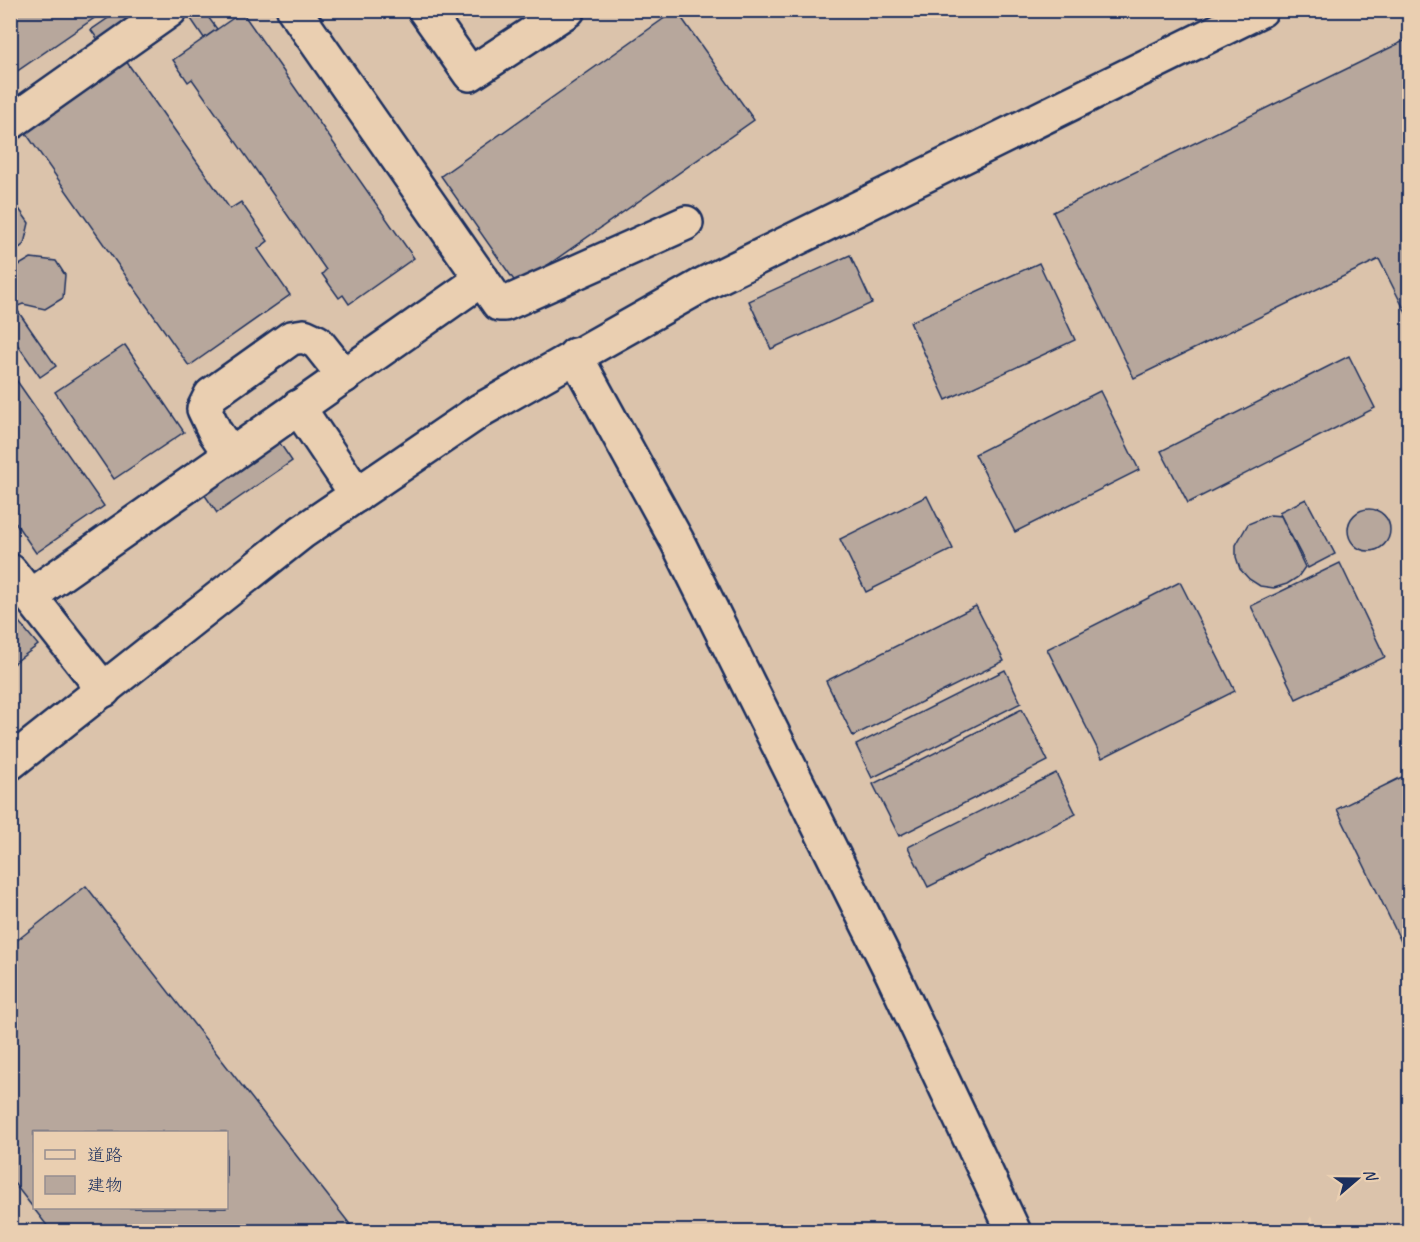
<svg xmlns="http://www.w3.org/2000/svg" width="1420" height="1242" font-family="Caveat,'Klee One',sans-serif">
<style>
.built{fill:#dbc3ab;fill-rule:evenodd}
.building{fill:#b7a79c;stroke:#1b2f5e;stroke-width:1.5;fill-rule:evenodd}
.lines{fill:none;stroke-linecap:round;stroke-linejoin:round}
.minor-casing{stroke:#1b2f5e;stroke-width:38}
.minor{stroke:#eacfb1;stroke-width:33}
</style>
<rect width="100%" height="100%" fill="#eacfb1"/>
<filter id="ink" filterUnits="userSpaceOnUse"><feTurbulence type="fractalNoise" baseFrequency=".0167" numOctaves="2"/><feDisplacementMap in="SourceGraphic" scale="12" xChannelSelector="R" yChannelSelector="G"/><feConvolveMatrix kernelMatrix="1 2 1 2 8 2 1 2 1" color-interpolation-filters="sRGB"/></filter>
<g filter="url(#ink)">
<path class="built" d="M10 11H1409V1231H1318L1311 1216 1303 1232 11 1231ZM34 1132H226V1208H34Z"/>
<g class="building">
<path d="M10 10H106L10 76Z"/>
<path d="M120 10H148L117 66 91 30Z"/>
<path d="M185 10H203L217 29 204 38Z"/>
<path d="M676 10 754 120 518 286 441 176Z"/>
<path d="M242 12 414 258 349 304 343 295 339 298 322 274 326 270 192 79 188 82 173 60Z"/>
<path d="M1410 38V321L1379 259 1134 378 1053 212Z"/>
<path d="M126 61 230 209 241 202 268 241 258 249 290 295 189 366 25 132Z"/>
<path d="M10 205 17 206 29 223 24 244 10 256Z"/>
<path d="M850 255 872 303 771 349 749 301Z"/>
<path d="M31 258 56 261 65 275 63 298 45 309 23 304 15 307 56 366 40 377 10 334V259L16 267Z"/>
<path d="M1039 263 1075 340 946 400 910 322Z"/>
<path d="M125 345 184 432 114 479 55 392Z"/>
<path d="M1349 356 1375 408 1188 503 1161 451Z"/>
<path d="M10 371 104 506 36 553 10 515Z"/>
<path d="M1100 391 1139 470 1015 532 975 454Z"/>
<path d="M279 442 292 461 217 513 204 494Z"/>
<path d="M927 496 953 549 866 592 840 539Z"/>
<path d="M1306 499 1335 554 1308 568 1279 512Z"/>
<circle cx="1369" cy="530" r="21"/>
<path d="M1270 515 1281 516 1305 567 1298 577 1287 584 1274 588 1260 586 1249 579 1240 569 1236 557V545L1248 524Z"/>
<path d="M1340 563 1385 657 1296 699 1251 606Z"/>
<path d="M1180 582 1235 691 1102 758 1047 649Z"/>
<path d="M976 606 1004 661 853 736 826 681Z"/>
<path d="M10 611 38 645 10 666Z"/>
<path d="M1005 670 1021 703 872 778 856 745Z"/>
<path d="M1022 709 1048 761 899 836 873 784Z"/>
<path d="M1056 773 1076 814 928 887 908 847Z"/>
<path d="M1410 773V960L1337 809Z"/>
<path d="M86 886 356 1232H52L10 1178V946ZM34 1132H226V1208H34Z"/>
</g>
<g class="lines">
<defs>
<g id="minor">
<path d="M294 10 499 304H505L686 223"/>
<path d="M425 10 470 74 568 10"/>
<path d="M10 123 170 10"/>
<path d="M575 355 677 541 892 973 1014 1232"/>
<path d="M298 407 357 495"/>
<path d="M231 455 215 432 204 409 211 395 291 338 304 336 317 342 344 376"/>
<path d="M10 571 104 690"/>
<path d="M30 596 482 279"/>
<path d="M10 763 302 532 481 410 704 284 1261 10"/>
</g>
</defs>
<use href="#minor" class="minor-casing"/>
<use href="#minor" class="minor"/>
</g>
</g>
<rect width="1420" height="1242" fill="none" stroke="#eacfb1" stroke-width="36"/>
<rect x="18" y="18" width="1384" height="1206" fill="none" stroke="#1b2f5e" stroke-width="2" filter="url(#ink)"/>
<rect x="33" y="1131" width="195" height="78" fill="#eacfb1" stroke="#978f90" stroke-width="1.5"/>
<rect x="45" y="1150" width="30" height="9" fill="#eacfb1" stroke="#978f90" stroke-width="1.5"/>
<text x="87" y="1161" font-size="18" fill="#1b2f5e">道路</text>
<rect x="45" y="1176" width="30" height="18" fill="#b7a79c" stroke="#978f90" stroke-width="1.5"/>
<text x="87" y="1191" font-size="18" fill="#1b2f5e">建物</text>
<g transform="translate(1357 1179) rotate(70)" stroke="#eacfb1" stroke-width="4.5" paint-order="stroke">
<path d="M0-4.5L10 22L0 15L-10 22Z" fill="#1b2f5e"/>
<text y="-9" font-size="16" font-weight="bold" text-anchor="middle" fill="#1b2f5e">N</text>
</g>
</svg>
